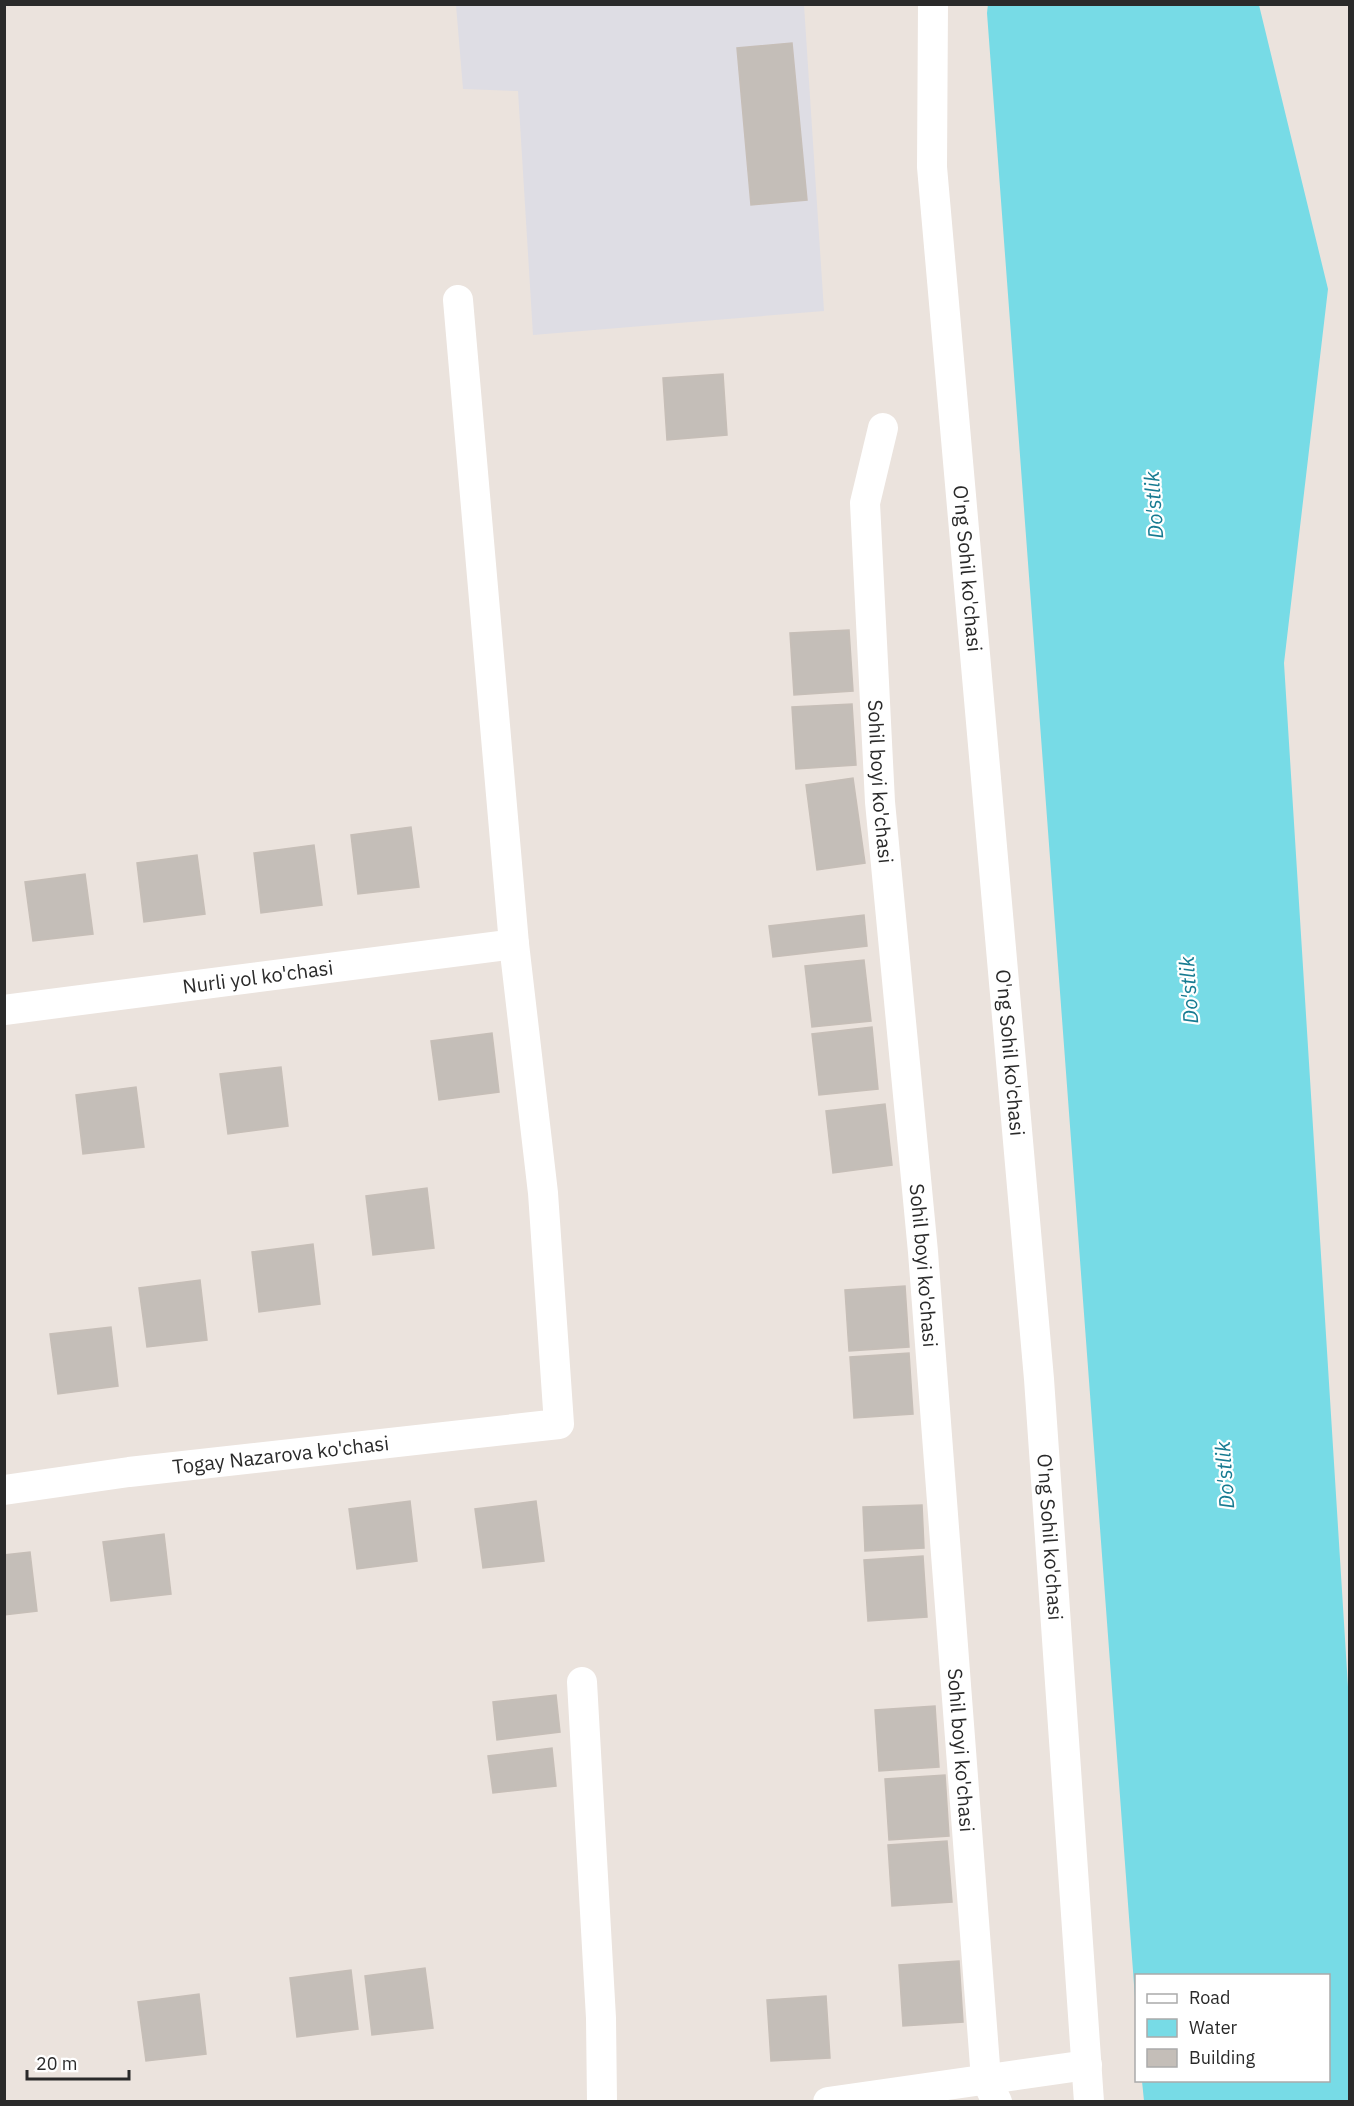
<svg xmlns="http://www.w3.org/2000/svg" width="1354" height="2106" font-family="'IBM Plex Sans',sans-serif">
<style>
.industrial{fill:#dedde4}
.water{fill:#77dbe6}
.building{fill:#c4beb8;stroke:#c6beb7;stroke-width:1.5}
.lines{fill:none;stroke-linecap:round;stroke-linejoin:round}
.minor{stroke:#fff;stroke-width:30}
.labels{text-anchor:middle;stroke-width:4.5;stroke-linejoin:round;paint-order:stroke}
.street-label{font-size:20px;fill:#2a2a2a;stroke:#fff}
.water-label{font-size:21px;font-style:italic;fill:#177b91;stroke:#fff}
</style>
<rect width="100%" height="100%" fill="#ebe3dd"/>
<path class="industrial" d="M456 5H804L824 311 533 335 518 91 463 89Z"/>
<path class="water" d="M988 4 1259 5 1328 289 1284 663 1349 1703V2101H1144L1142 2081 1328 2080V1976H1136V2011L987 13Z"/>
<g class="building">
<path d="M792 43 807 200 751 205 737 48Z"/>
<path d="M723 374 727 435 667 440 663 378Z"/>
<path d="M849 630 853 691 794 695 790 633Z"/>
<path d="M852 704 856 765 796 769 792 707Z"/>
<path d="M853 778 865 863 817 870 806 785Z"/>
<path d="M411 827 419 887 358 894 351 835Z"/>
<path d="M314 845 322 905 261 913 254 853Z"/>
<path d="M197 855 205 914 144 922 137 863Z"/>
<path d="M85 874 93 934 33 941 25 882Z"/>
<path d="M864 915 867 946 773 957 769 926Z"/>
<path d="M864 960 871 1021 812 1027 805 966Z"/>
<path d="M872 1027 878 1089 819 1095 812 1034Z"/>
<path d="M492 1033 499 1092 439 1100 431 1041Z"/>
<path d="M281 1067 288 1126 228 1134 220 1074Z"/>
<path d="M136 1087 144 1147 83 1154 76 1095Z"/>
<path d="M885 1104 892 1165 833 1173 826 1111Z"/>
<path d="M427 1188 434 1248 373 1255 366 1196Z"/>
<path d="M313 1244 320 1304 259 1312 252 1252Z"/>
<path d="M200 1280 207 1340 147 1347 139 1288Z"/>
<path d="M905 1286 909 1347 849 1351 845 1290Z"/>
<path d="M111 1327 118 1386 58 1394 50 1334Z"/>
<path d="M909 1353 913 1414 854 1418 850 1357Z"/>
<path d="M410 1501 417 1561 357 1569 349 1509Z"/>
<path d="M536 1501 544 1561 483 1568 475 1509Z"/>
<path d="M922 1505 924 1548 865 1551 863 1507Z"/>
<path d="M164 1534 171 1594 111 1601 103 1542Z"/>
<path d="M30 1552 37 1611 4 1615V1555Z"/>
<path d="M923 1556 927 1617 868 1621 864 1560Z"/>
<path d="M556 1695 560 1732 497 1740 493 1702Z"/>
<path d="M935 1706 939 1767 879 1771 875 1710Z"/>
<path d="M552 1748 556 1786 493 1793 488 1756Z"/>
<path d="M945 1775 949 1836 889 1840 885 1779Z"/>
<path d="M947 1841 952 1902 892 1906 888 1845Z"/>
<path d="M959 1961 963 2022 903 2026 899 1965Z"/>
<path d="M425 1968 433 2028 372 2035 365 1976Z"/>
<path d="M351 1970 358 2029 297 2037 290 1978Z"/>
<path d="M199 1994 206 2054 146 2061 138 2002Z"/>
<path d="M826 1996 830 2058 771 2061 767 2000Z"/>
</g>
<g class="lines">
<g class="minor">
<path id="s1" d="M933 4 932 167 1039 1379 1089 2102"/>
<path id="s2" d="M883 428 865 503 880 802 923 1252 986 2079 997 2102"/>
<path id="s3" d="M4 1010 514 944"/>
<path id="s4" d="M4 1490 129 1472 559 1424 543 1193 514 944 458 300"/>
<path d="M582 1682 601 2018 602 2102"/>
<path d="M828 2102 1087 2065"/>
</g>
</g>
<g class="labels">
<g class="street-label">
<text dy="7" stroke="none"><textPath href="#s1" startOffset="566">O'ng Sohil ko'chasi</textPath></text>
<text dy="7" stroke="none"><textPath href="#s2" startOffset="356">Sohil boyi ko'chasi</textPath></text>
<text dy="7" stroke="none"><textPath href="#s3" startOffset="256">Nurli yol ko'chasi</textPath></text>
<text dy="7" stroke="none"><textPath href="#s1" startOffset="1052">O'ng Sohil ko'chasi</textPath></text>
<text dy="7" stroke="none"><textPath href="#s2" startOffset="842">Sohil boyi ko'chasi</textPath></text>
<text dy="7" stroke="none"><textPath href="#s4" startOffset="279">Togay Nazarova ko'chasi</textPath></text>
<text dy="7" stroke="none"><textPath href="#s1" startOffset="1538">O'ng Sohil ko'chasi</textPath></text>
<text dy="7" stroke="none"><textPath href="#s2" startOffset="1328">Sohil boyi ko'chasi</textPath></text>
</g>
<g class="water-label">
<text transform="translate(1154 505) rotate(-94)" y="7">Do'stlik</text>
<text transform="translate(1189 990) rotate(-94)" y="7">Do'stlik</text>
<text transform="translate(1225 1475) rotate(-94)" y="7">Do'stlik</text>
</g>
</g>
<rect width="1354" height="2106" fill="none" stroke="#2a2a2a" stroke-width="12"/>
<rect x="1135" y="1974" width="195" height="108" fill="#ffffff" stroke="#aaaaaa" stroke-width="1.5"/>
<rect x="1147" y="1994" width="30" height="9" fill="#ffffff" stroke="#aaaaaa" stroke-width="1.5"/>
<text x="1189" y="2004" font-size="18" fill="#2a2a2a">Road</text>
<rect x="1147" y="2019" width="30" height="18" fill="#77dbe6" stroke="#aaaaaa" stroke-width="1.5"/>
<text x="1189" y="2034" font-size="18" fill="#2a2a2a">Water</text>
<rect x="1147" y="2049" width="30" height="18" fill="#c4beb8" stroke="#aaaaaa" stroke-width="1.5"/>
<text x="1189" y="2064" font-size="18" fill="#2a2a2a">Building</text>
<path d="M27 2070v9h102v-9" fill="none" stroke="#2a2a2a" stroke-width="3"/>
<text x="36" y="2070" font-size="18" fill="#2a2a2a" stroke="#ffffff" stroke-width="4.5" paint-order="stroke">20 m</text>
</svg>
